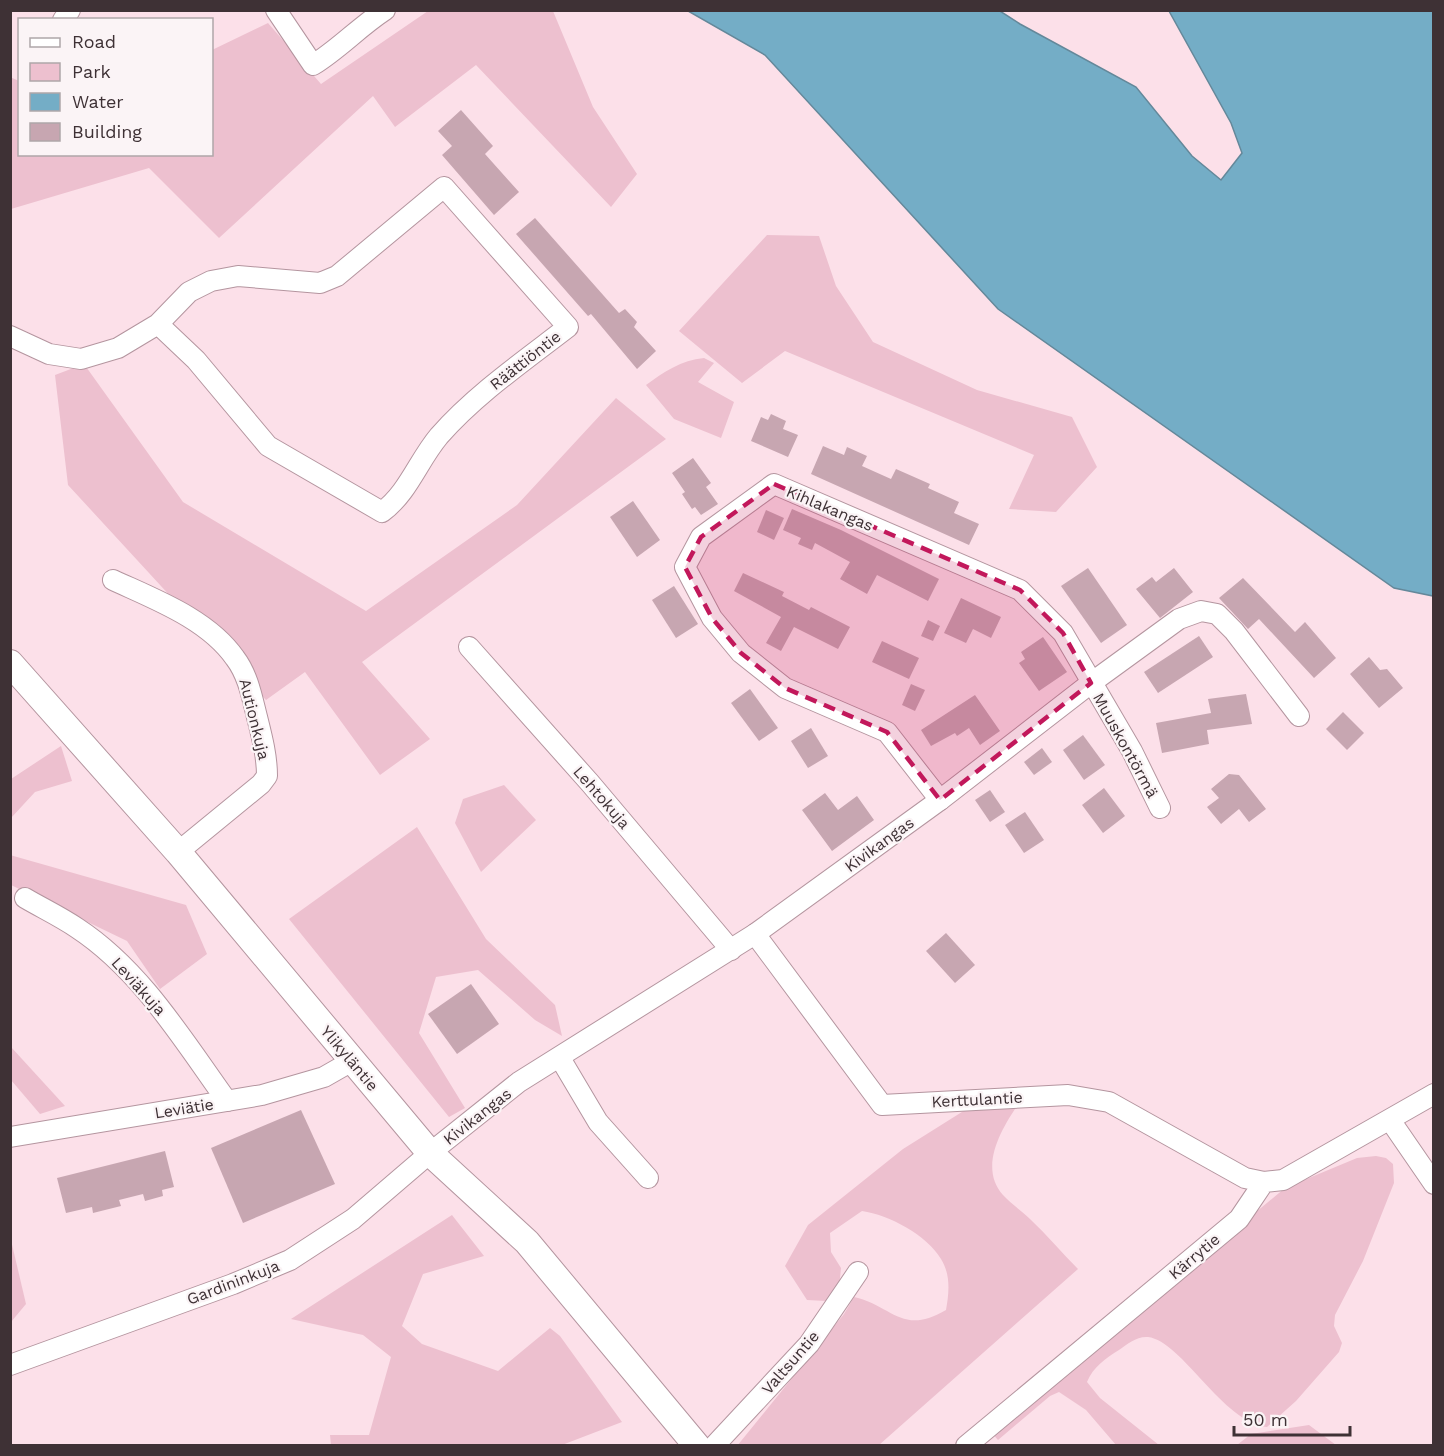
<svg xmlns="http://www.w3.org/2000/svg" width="1444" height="1456" font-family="'Work Sans',sans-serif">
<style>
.green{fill:#edc0cf}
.water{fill:#74adc6;stroke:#64889a;stroke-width:1.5}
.building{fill:#c7a6b1}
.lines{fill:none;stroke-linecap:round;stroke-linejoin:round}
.minor-casing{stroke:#b4959f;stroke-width:22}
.major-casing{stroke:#b4959f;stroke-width:28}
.minor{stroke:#fff;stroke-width:20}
.major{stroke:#fff;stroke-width:26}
.marked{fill:#c2185b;fill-opacity:0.2;stroke:#c2185b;stroke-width:4.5;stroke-dasharray:12 8;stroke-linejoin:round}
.labels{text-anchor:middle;stroke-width:4.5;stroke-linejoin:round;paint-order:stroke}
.street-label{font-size:16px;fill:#3e3135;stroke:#fbf4f6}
</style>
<rect width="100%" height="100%" fill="#fce0e9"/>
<g class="green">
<path d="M428 11H553L593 107 637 174 611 207 476 65 395 127 373 96 219 238 149 168 11 209 10 77 19 81 20 154H212V50L268 23 321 84Z"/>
<path d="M767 235 819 236 836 286 873 342 977 390 1072 417 1097 467 1056 512 1009 509 1034 455 785 351 742 383 679 331Z"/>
<path d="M704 358 714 363 698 382 734 402 721 438 674 419 646 385C664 372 681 360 704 358Z"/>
<path d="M84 364 183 502 366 611 517 505 616 398 666 439 362 662 430 739 380 775 305 672 266 700 68 485 55 375Z"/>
<path d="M61 746 72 781 35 792 11 818V779Z"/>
<path d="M504 785 536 820 481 872 455 823 463 799Z"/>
<path d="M417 827 486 939 555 1005 562 1036 535 1020 478 970 436 977 419 1033 465 1108 449 1117 289 919Z"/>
<path d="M10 855 186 905 207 954 160 989 127 941 11 885Z"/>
<path d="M11 1047 65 1106 40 1114 11 1080Z"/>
<path d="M981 1100 1019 1103C1002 1128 978 1167 1003 1195 1011 1204 1022 1211 1030 1219 1047 1235 1062 1253 1078 1269L879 1445 737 1446 844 1314 854 1297C893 1306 902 1336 946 1310 949 1293 951 1275 941 1259 927 1235 889 1215 862 1211L830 1233 831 1252 841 1268 839 1288 826 1301 807 1300 785 1266 808 1225 903 1149Z"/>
<path d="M1376 1156 1386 1158 1393 1164 1394 1183 1363 1261 1335 1315 1334 1326 1342 1343 1339 1352 1296 1401 1267 1427C1223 1423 1182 1341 1148 1337 1137 1336 1127 1344 1119 1350 1106 1358 1093 1367 1087 1382L1100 1398 1159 1445H1116L1086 1410 1059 1392 1050 1396 998 1440 991 1432 1285 1188 1357 1158Z"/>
<path d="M452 1215 484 1256 423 1274 402 1326 422 1344 498 1371 550 1328 560 1336 622 1422 562 1445H331L330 1435H369L391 1357 363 1335 291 1319Z"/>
<path d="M10 1236 26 1304 11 1322H10Z"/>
<path d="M1309 1425 1336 1445H1237L1251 1434Z"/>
</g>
<path class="water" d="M688 11H1000L1020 24 1136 87 1192 156 1221 180 1242 153 1231 123 1169 11H1433V596L1394 588 998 309 765 55Z"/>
<g class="building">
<path d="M461 110 493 146 485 154 519 192 494 215 442 155 452 146 438 131Z"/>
<path d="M535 218 619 313 625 309 637 322 634 327 656 351 637 369 591 314 588 316 516 234Z"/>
<path d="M771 414 786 421 783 429 798 435 788 457 751 441 761 417 768 420Z"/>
<path d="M823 446 844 455 847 447 867 456 862 466 891 479 896 469 930 484 928 488 959 502 954 513 979 524 969 545 811 474Z"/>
<path d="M693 458 711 483 706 487 718 504 701 515 695 507 692 509 682 494 685 492 672 473Z"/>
<path d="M633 501 660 540 637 557 610 517Z"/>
<path d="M792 509 841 530 939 579 928 601 877 575 867 594 840 579 850 562 815 543 812 550 798 544 801 538 783 530Z"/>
<path d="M766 510 784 518 774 540 757 532Z"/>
<path d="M1088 568 1127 625 1101 643 1061 586Z"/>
<path d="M1174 568 1193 592 1160 618 1136 589 1152 577 1156 582Z"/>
<path d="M743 573 784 592 782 596 809 610 811 607 850 627 838 649 794 627 781 651 766 643 781 617 734 591Z"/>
<path d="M1243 578 1295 632 1305 622 1336 658 1314 678 1259 619 1248 629 1219 598Z"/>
<path d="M674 586 698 624 676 638 652 600Z"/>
<path d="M961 598 1001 617 991 638 973 629 966 643 944 633Z"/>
<path d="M928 620 940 626 933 641 921 636Z"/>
<path d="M1199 636 1213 657 1158 693 1144 672Z"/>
<path d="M1043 637 1067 672 1039 691 1019 663 1025 659 1021 652Z"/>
<path d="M882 641 919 658 909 679 872 662Z"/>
<path d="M1369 657 1380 670 1387 669 1403 688 1379 708 1350 674Z"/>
<path d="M911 684 925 690 915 711 902 705Z"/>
<path d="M750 689 778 728 759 741 731 703Z"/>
<path d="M1246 694 1252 724 1207 730 1209 744 1162 753 1156 723 1211 713 1208 699Z"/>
<path d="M975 695 1000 731 980 745 969 728 957 736 955 733 931 746 921 730Z"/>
<path d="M1343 712 1364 733 1347 750 1326 729Z"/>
<path d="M811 728 828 756 808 768 791 741Z"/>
<path d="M1083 735 1105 765 1084 780 1063 750Z"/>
<path d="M1042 748 1052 762 1034 775 1024 762Z"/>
<path d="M1229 774 1239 775 1266 809 1249 822 1239 809 1221 824 1207 807 1219 798 1211 789Z"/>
<path d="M1104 788 1125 816 1103 833 1082 805Z"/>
<path d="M990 790 1005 812 990 822 975 800Z"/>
<path d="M825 793 838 810 857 796 874 820 832 851 802 810Z"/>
<path d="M1025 812 1044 840 1024 853 1005 825Z"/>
<path d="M946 933 975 965 955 983 926 951Z"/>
<path d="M471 984 499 1024 457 1054 428 1014Z"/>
<path d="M301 1110 335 1184 243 1223 211 1148Z"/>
<path d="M165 1151 174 1187 162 1190 163 1196 145 1201 143 1194 119 1200 121 1206 93 1213 92 1207 66 1213 57 1178Z"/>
</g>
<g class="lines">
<defs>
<g id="minor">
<path d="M276 10 313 65C339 49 359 27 385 10"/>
<path d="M63 20 70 10"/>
<path d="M10 336 49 354 81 359 118 348 158 324 189 292 211 281 238 276 320 283 337 276 444 187 568 327C524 361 476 394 439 436 418 461 408 493 382 512L268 446 196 360 158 324"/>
<path d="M113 580C154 599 208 619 235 658 248 675 252 697 257 717 262 737 267 756 267 776L261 784 178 852"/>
<path d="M469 647 590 783 731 950"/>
<path d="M940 800 887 732 785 688 741 653 712 618 685 567 701 537 774 484 1020 590 1063 633 1132 751 1160 808"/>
<path d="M25 898C42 908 61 917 77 928 141 970 183 1040 227 1101"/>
<path d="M755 934 882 1105 1068 1095 1109 1102 1245 1178 1264 1182"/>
<path d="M560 1058 598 1122 648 1178"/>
<path d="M1390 1120 1434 1184"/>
<path d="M10 1137 262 1095 324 1077 352 1061"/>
<path d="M10 1365 233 1284 290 1260 353 1219 430 1153 519 1082 755 934 940 800 1091 683 1179 619 1201 611 1217 614 1234 631 1299 716"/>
<path d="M714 1446 809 1344 858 1272"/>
<path d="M966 1446 1239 1219 1264 1182 1283 1180 1434 1094"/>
</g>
<path id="major" d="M10 663 178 852 430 1153 527 1242 697 1446"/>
</defs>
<use href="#minor" class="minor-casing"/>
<use href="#major" class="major-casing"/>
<use href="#minor" class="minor"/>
<use href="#major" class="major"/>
</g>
<path class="marked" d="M774 484 1020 590 1063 633 1091 683 940 800 887 732 785 688 741 653 712 618 685 567 701 537Z"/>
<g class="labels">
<g class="street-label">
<text transform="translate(525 360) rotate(-38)" y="6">Räättiöntie</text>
<text transform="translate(830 508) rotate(23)" y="6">Kihlakangas</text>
<text transform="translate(255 719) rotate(76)" y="6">Autionkuja</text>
<text transform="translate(1126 745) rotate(61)" y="6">Muuskontörmä</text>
<text transform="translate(602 797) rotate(49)" y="6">Lehtokuja</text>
<text transform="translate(879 844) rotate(-36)" y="6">Kivikangas</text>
<text transform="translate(139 986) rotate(48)" y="6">Leviäkuja</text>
<text transform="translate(350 1058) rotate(50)" y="6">Ylikyläntie</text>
<text transform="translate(977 1099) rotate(-3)" y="6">Kerttulantie</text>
<text transform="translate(184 1108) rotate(-9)" y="6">Leviätie</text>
<text transform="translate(477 1116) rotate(-38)" y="6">Kivikangas</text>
<text transform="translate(1194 1256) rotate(-40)" y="6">Kärrytie</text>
<text transform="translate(233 1282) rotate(-21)" y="6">Gardininkuja</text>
<text transform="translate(790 1362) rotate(-49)" y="6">Valtsuntie</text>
</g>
</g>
<rect width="1444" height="1456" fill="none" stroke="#3e3135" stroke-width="24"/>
<rect x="18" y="18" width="195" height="138" fill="#fbf4f6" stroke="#afa6a9" stroke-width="1.5"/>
<rect x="30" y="38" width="30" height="9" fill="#ffffff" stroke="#afa6a9" stroke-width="1.5"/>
<text x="72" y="48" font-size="18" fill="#3e3135">Road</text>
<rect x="30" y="63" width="30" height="18" fill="#edc0cf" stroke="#afa6a9" stroke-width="1.5"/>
<text x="72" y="78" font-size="18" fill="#3e3135">Park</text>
<rect x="30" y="93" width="30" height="18" fill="#74adc6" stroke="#afa6a9" stroke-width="1.5"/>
<text x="72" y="108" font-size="18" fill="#3e3135">Water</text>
<rect x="30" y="123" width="30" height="18" fill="#c7a6b1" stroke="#afa6a9" stroke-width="1.5"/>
<text x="72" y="138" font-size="18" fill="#3e3135">Building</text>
<path d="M1234 1426v9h116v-9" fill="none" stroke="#3e3135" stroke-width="3"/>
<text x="1243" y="1426" font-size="18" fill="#3e3135" stroke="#fbf4f6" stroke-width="4.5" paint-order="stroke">50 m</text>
</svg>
